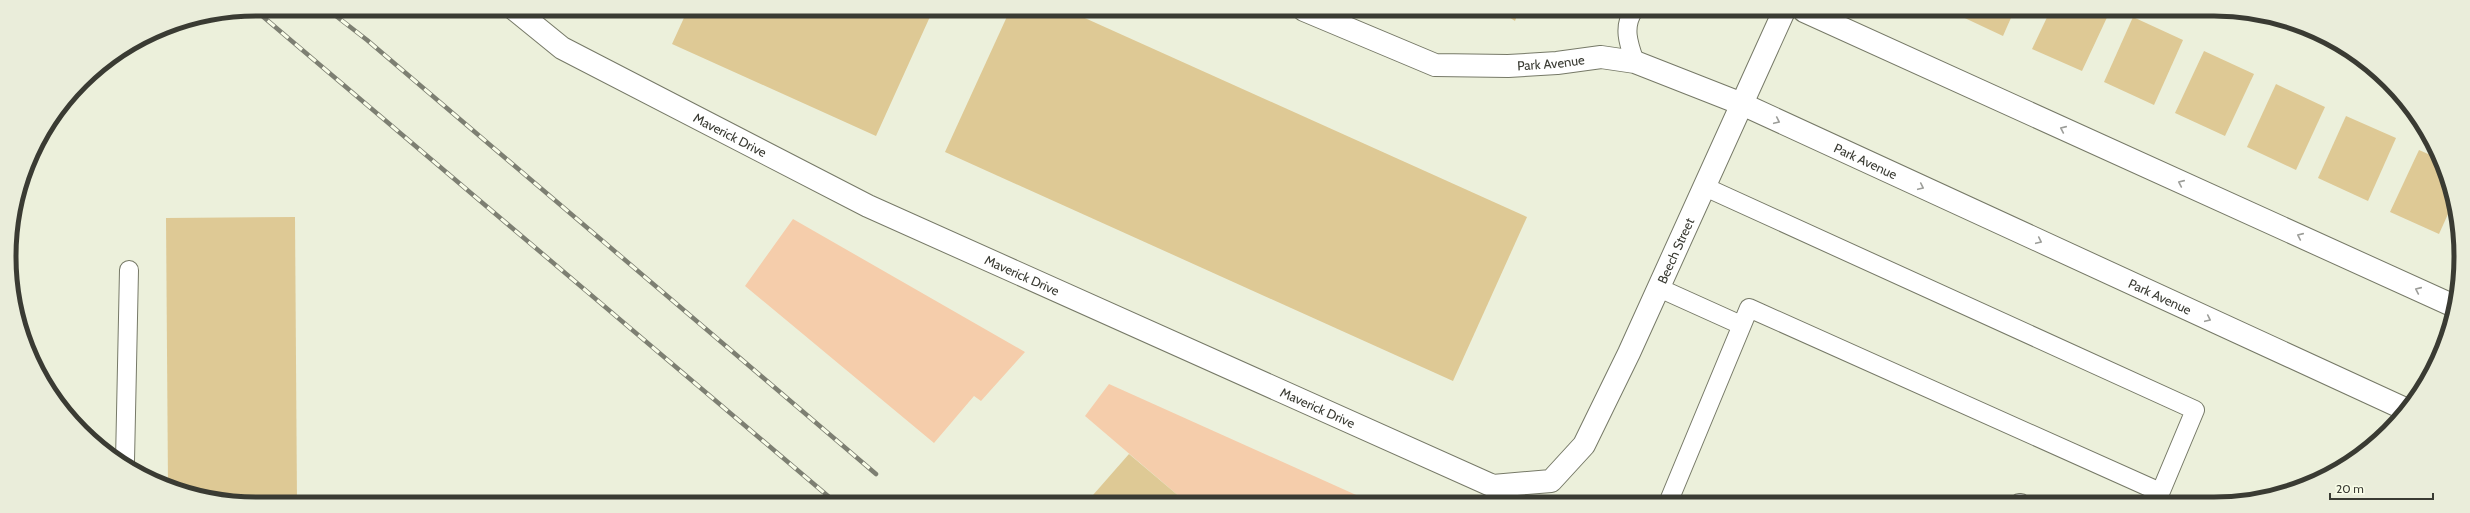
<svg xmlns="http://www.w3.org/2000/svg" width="2470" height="513" font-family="Cabin,sans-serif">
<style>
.green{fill:#f5cdab}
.building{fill:#dec995}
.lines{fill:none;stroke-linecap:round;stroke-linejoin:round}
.service-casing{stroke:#767967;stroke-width:20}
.minor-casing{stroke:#767967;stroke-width:24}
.service{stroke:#fff;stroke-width:18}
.minor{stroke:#fff;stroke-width:22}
.rail-casing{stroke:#7d7f72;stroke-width:4.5}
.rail{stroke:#f9fde8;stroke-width:3;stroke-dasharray:9;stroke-linecap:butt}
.oneway{stroke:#9c9d99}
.labels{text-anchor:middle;stroke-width:3;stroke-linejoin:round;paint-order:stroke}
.street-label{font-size:13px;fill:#3a3b33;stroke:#f9fde8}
.rim{fill:none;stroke:#3a3b33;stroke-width:5}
</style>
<rect width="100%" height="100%" fill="#ecf0db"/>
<g class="green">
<path d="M793 219 1025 352 981 401 974 396 934 443 745 286Z"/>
<path d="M1109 384 1374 503H1187L1085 416Z"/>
</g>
<g class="building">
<path d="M688 9 856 10H933L876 136 672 44Z"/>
<path d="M1010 10H1067L1527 217 1453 381 945 152Z"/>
<path d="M1498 10H1519L1515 21Z"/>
<path d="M1955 11H2014L2003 36 1954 13Z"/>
<path d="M2050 11H2110L2082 71 2032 49Z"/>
<path d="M2133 17 2183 40 2154 105 2104 82Z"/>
<path d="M2204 51 2254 74 2225 136 2175 113Z"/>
<path d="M2276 84 2325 107 2296 170 2247 147Z"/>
<path d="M2346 116 2396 138 2368 201 2318 178Z"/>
<path d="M2419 150 2435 157 2453 192V203L2439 234 2390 212Z"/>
<path d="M295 217 297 502H224L168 485 166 218Z"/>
<path d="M1129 454 1187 503H1086Z"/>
</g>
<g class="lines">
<defs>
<g id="service">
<path d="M1634 10C1622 27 1629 45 1635 62"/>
<path d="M1705 187 2195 410 2156 503"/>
<path d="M1659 288 1741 325"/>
<path d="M125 461 129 270"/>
<path d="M1668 503 1749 308 2160 492"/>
<path d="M2019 503H2021"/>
</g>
<g id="minor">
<path id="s1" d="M514 9 562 48 868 206 1493 486 1551 481 1584 445 1629 353 1784 11"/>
<path id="s2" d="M1304 10 1435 65 1508 66 1557 63 1601 57 1635 62 1742 104 2405 409"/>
<path d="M1804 11 2454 306"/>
</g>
</defs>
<use href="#service" class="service-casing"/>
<use href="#minor" class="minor-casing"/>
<use href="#service" class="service"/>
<use href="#minor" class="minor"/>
<defs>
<g id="rail">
<path d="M254 9 835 502"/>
<path d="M327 9 367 40 876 474"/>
</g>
</defs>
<use href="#rail" class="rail-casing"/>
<use href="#rail" class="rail"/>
</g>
<defs><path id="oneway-chevron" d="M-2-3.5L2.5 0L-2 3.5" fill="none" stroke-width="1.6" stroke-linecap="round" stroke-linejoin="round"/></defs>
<g class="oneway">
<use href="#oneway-chevron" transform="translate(1777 121) rotate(25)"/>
<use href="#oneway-chevron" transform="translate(2063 129) rotate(-156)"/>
<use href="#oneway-chevron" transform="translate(2181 183) rotate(-156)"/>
<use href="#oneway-chevron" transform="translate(1921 187) rotate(25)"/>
<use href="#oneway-chevron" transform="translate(2300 236) rotate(-156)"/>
<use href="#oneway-chevron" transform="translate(2039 241) rotate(25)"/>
<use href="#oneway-chevron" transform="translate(2418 290) rotate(-156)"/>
<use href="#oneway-chevron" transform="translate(2208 319) rotate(25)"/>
</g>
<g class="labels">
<g class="street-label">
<text dy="5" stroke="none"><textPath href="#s2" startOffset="258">Park Avenue</textPath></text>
<text dy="5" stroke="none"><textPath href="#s1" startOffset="251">Maverick Drive</textPath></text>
<text dy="5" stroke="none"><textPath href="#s2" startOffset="594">Park Avenue</textPath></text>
<text dy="5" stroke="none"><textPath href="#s1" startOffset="1413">Beech Street</textPath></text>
<text dy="5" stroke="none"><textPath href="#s1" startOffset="575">Maverick Drive</textPath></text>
<text dy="5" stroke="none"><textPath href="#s2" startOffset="918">Park Avenue</textPath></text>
<text dy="5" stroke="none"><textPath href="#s1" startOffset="899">Maverick Drive</textPath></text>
</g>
</g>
<path d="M0 0H2470V513H0ZM256 16H2214A240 240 0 0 1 2454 256V257A240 240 0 0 1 2214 497H256A240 240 0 0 1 16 257V256A240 240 0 0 1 256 16Z" fill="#eaedda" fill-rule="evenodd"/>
<path class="rim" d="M256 16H2214A240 240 0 0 1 2454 256V257A240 240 0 0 1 2214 497H256A240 240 0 0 1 16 257V256A240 240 0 0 1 256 16Z"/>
<path d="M2330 493v6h103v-6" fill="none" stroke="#3a3b33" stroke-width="2"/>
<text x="2336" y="493" font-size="12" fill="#3a3b33" stroke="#f9fde8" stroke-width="3" paint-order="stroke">20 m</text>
</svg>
